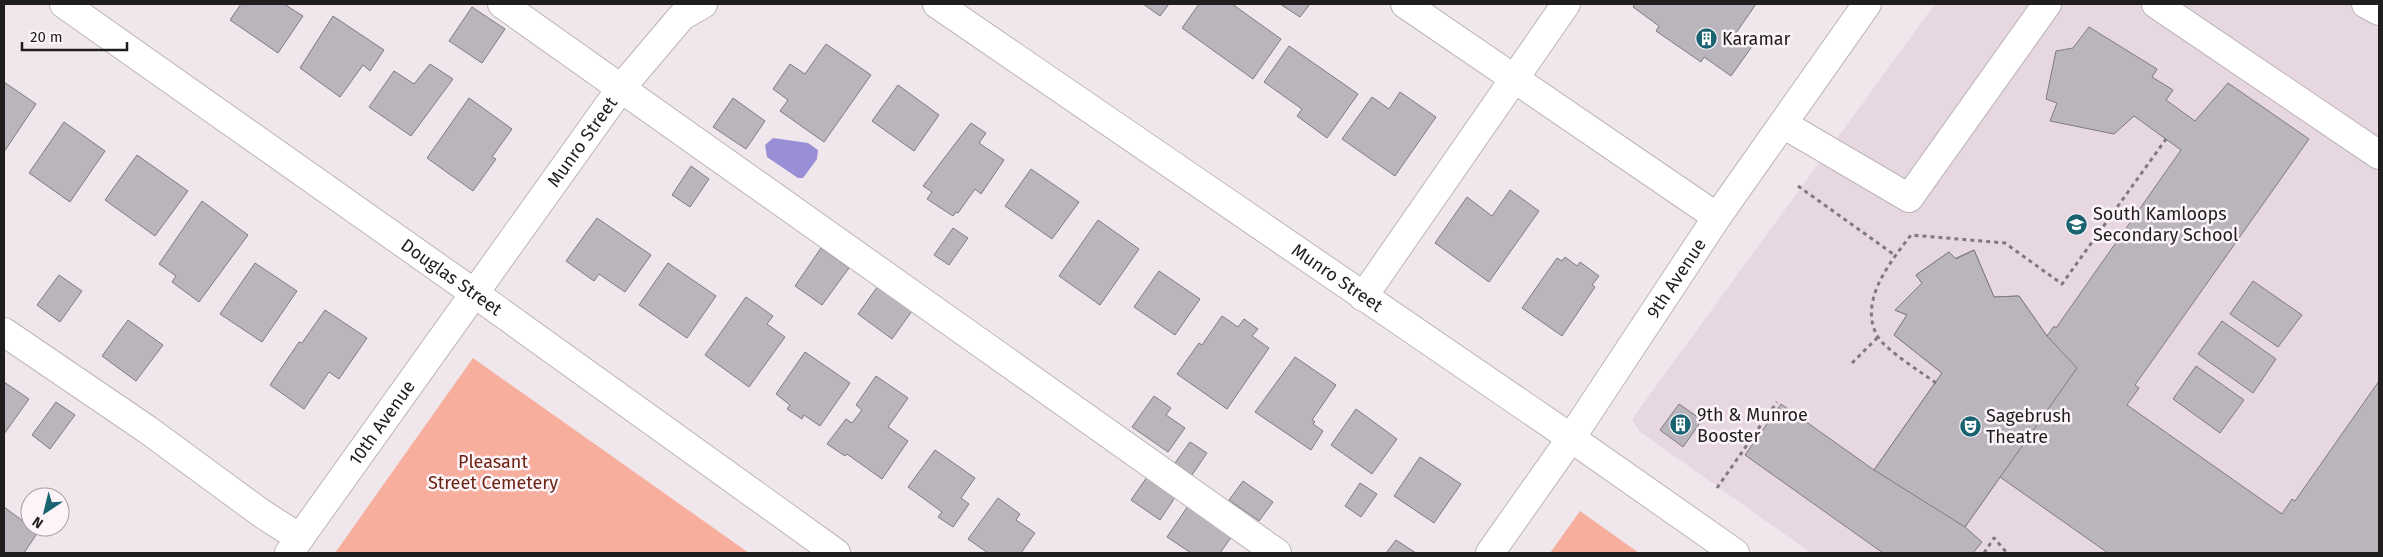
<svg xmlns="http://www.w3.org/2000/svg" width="2383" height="557" font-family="'Fira Sans',sans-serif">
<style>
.built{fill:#e7d7e0}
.green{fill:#f7ae9c}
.water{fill:#998fd6}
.building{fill:#bab5bc;stroke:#7f7b81}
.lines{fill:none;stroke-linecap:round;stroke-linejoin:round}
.minor-casing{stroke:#bdb4b9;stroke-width:30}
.path{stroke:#7f7a7d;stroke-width:3;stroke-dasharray:4 4;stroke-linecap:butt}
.minor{stroke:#fff;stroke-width:28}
.labels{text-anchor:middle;stroke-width:5;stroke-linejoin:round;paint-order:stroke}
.poi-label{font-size:18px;fill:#201d1f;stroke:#fdf4f9;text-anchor:start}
.street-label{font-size:18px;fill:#201d1f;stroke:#fdf4f9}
.park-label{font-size:18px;fill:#6c2312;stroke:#fdf4f9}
</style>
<rect width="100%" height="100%" fill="#f0e7ec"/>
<path class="built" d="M1935 4H2379V553H1811L1639 431 1632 419Z"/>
<g class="green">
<path d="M473 358 749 553H335Z"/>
<path d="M1580 511 1639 553H1550Z"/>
</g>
<path class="water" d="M773 138 808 143 818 150 817 159 803 178H798L767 157 765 145Z"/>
<g class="building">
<path d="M241 4H284L303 16 278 53 230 20Z"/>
<path d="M1143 4H1169L1160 16Z"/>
<path d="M1199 4H1232L1281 39 1253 79 1182 28Z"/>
<path d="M1280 4H1310L1300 17Z"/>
<path d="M1635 4H1756L1736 33 1753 45 1731 76 1704 57 1701 62 1656 31 1659 26 1633 7Z"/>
<path d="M472 7 505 29 482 63 449 41Z"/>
<path d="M333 16 384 50 370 71 363 65 340 97 300 68Z"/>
<path d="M2089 27 2157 69 2152 77 2173 90 2166 100 2195 121 2228 83 2309 139 2135 385 2139 388 2127 405 2282 514 2292 499 2295 501 2379 381V553H2108L2000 477 1965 527 1982 542 1973 553H1883L1745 455 1781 404 1874 470 1942 373 1894 335 1907 315 1895 310 1922 283 1916 275 1949 252 1954 259 1974 250 1994 297 2019 296 2047 336 2054 326 2056 328 2181 150 2134 116 2114 134 2050 121 2057 103 2046 99 2056 51 2073 48Z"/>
<path d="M826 44 871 75 824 142 780 111 788 100 773 89 790 64 805 74Z"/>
<path d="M1289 46 1358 94 1327 138 1297 116 1302 109 1264 82Z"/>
<path d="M430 64 453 79 411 136 369 107 394 71 414 84Z"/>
<path d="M4 82 36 104 4 152Z"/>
<path d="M898 85 939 115 914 151 872 121Z"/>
<path d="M1400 92 1436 117 1395 176 1342 139 1372 97 1389 109Z"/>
<path d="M469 98 512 129 492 157 496 159 473 191 427 158Z"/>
<path d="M733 98 765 121 746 149 713 127Z"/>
<path d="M64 122 105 151 70 202 29 173Z"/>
<path d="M971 123 986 133 979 143 1004 160 981 194 975 189 958 213 956 212 953 216 927 199 932 192 923 186Z"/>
<path d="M137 155 188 191 155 236 105 200Z"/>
<path d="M691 166 709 179 690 207 672 195Z"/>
<path d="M1031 169 1079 202 1052 239 1005 206Z"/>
<path d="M1510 190 1539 211 1489 282 1435 243 1467 197 1492 216Z"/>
<path d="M202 201 248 235 199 302 172 282 176 276 159 264Z"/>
<path d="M597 218 651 255 625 292 599 274 594 281 566 261Z"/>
<path d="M1098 220 1139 249 1100 305 1059 276Z"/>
<path d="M953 228 968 238 949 265 934 255Z"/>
<path d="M821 248 849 268 822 305 795 286Z"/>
<path d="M1974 250 1994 297 2019 296 2047 336 2077 368 1965 527 1874 470 1942 373 1894 335 1907 315 1895 310 1922 283 1916 275 1949 252 1956 259Z"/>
<path d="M1565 257 1577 266 1580 262 1599 276 1592 285 1595 287 1562 336 1522 308 1557 258 1562 261Z"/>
<path d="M255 263 297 291 262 342 220 314Z"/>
<path d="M668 263 716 296 687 338 639 305Z"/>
<path d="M1159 271 1200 299 1175 335 1134 307Z"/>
<path d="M59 275 82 291 60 322 37 305Z"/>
<path d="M2253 281 2302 315 2278 347 2230 314Z"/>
<path d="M878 286 912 311 892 339 858 314Z"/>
<path d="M746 297 773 316 767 324 785 337 749 387 705 355Z"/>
<path d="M325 310 367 338 339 379 329 372 304 409 270 385 299 342 302 343Z"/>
<path d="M1222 316 1238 327 1244 319 1258 329 1252 336 1269 348 1227 409 1177 374 1199 343 1202 345Z"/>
<path d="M128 320 163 345 136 381 102 356Z"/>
<path d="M2222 321 2276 359 2253 393 2198 354Z"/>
<path d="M805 352 850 383 820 426 804 415 802 419 787 409 790 405 776 394Z"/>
<path d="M1295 357 1336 385 1312 420 1315 422 1313 424 1323 431 1311 450 1255 412Z"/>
<path d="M2196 366 2244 400 2220 433 2173 399Z"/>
<path d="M876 376 908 398 888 427 908 441 882 479 847 454 845 456 827 444 846 419 852 423 862 410 856 405Z"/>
<path d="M4 382 29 399 4 434Z"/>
<path d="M1154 396 1171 408 1166 415 1185 428 1168 452 1132 427Z"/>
<path d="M56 402 75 415 50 449 32 435Z"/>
<path d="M1679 404 1702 420 1683 447 1660 430Z"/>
<path d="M1356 409 1397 439 1372 474 1331 445Z"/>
<path d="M1190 442 1207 453 1192 475 1175 463Z"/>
<path d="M935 450 975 478 961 498 969 504 953 527 938 517 942 512 908 487Z"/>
<path d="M1420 457 1461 484 1434 523 1394 496Z"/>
<path d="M1147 477 1176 496 1160 520 1131 500Z"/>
<path d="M1243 481 1273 502 1259 521 1229 500Z"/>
<path d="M1360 483 1377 494 1361 517 1345 506Z"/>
<path d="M998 498 1020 514 1016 520 1035 533 1021 553H988L968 539Z"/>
<path d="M1188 506 1232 536 1220 553H1191L1167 537Z"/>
<path d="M4 507 38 532 24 553H4Z"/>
<path d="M1396 540 1416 553H1386Z"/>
</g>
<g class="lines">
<defs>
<g id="minor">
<path id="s1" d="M64 4 474 293 836 553"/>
<path d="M502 4 1277 553"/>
<path id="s2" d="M937 4 1571 438 1735 553"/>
<path d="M1405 4 1717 217"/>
<path d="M2156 4 2379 155"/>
<path d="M2366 4 2379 11"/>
<path d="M1783 124 1909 198 2047 4"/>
<path d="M1363 297 1566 4"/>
<path d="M4 332 148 430 261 513 300 538"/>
<path id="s3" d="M289 553 621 88 682 16 703 4"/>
<path id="s4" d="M1490 553 1571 438 1717 217 1867 4"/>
</g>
</defs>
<use href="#minor" class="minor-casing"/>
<g class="path">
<path d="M1798 186 1896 256"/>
<path d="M1852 363 1878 337"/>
<path d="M1936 383C1921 372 1887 351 1878 337 1857 302 1891 261 1911 235L2005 243 2062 284 2166 139"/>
<path d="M1717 488 1777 402"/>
<path d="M1984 553 1994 538 2007 553"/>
</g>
<use href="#minor" class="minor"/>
</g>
<defs>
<symbol id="building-disc" viewBox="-11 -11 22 22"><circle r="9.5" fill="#1a6471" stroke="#fdf4f9"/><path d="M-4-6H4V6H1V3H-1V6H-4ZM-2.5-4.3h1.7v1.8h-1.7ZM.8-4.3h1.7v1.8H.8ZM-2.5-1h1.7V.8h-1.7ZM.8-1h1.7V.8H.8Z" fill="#fff"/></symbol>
<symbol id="school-disc" viewBox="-11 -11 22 22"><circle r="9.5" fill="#1a6471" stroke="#fdf4f9"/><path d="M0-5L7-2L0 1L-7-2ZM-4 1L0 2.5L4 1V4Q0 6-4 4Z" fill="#fff"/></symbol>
<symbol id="theatre-disc" viewBox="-11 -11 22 22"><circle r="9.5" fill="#1a6471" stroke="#fdf4f9"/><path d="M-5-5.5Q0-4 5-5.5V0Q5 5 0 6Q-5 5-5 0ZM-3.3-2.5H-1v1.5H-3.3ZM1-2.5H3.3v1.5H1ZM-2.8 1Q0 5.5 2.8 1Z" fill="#fff"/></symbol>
</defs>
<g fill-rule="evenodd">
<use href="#building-disc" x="1694" y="26" width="25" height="25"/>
<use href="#school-disc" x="2064" y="212" width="25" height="25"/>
<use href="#building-disc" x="1668" y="412" width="25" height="25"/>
<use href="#theatre-disc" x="1958" y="414" width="25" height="25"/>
</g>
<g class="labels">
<g class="poi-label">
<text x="1722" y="45">Karamar</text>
<text x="2093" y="220">South Kamloops<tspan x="2093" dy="21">Secondary School</tspan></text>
<text x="1697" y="421">9th &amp; Munroe<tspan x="1697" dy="21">Booster</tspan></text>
<text x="1986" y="422">Sagebrush<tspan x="1986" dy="21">Theatre</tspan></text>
</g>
<g class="street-label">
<text dy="6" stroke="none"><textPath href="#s3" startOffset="505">Munro Street</textPath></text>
<text dy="6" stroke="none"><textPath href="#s1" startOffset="474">Douglas Street</textPath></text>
<text dy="6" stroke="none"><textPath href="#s4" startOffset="332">9th Avenue</textPath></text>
<text dy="6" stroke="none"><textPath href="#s2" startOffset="485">Munro Street</textPath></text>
<text dy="6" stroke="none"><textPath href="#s3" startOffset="160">10th Avenue</textPath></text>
</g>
<g class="park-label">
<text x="493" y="468">Pleasant<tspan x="493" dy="21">Street Cemetery</tspan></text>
</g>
</g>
<rect width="2383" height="557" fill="none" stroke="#201d1f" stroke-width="10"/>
<g transform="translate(45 512) rotate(215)"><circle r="24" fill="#fdf4f9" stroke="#a59ea2"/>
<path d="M0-4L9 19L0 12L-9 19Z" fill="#1a6471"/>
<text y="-8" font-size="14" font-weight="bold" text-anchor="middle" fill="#201d1f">N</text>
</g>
<path d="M22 42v8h105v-8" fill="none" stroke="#201d1f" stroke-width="2.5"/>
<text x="30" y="42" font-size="15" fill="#201d1f" stroke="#fdf4f9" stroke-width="4" paint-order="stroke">20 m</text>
</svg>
